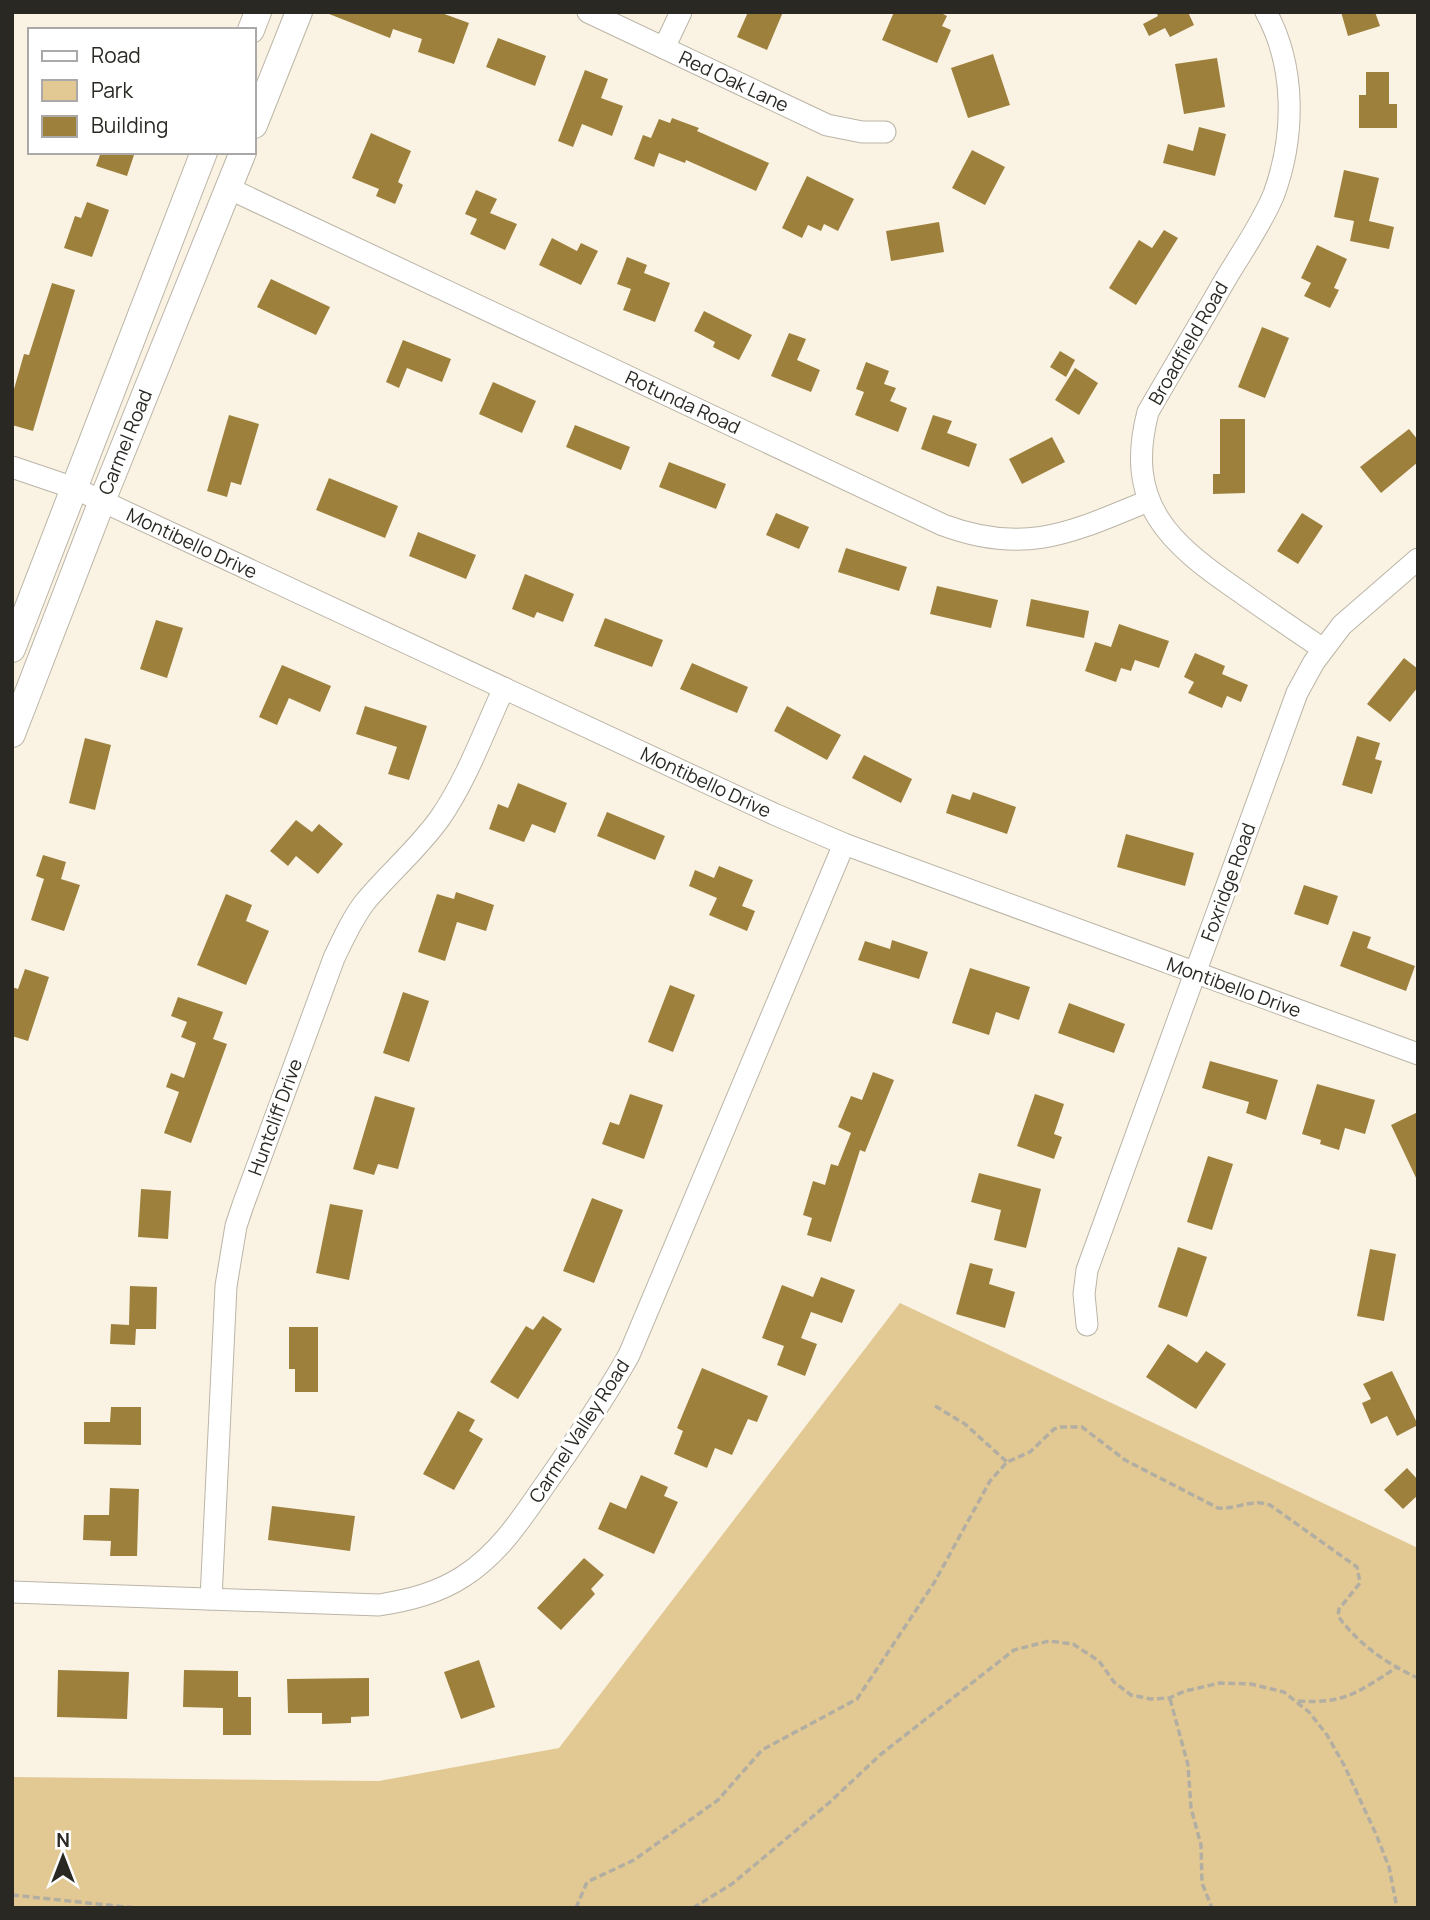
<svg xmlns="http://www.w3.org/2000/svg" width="1430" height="1920" font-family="Manrope,sans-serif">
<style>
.green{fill:#e2c994}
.building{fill:#9e803d}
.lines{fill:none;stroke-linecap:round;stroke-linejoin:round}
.minor-casing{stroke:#bbb5a7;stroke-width:23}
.major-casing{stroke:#bbb5a7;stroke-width:28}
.path{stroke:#b3aea2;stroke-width:3.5;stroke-dasharray:7 3.5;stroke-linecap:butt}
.minor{stroke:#fff;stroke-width:21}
.major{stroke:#fff;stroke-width:26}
.labels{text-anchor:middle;stroke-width:6;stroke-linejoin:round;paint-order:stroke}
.street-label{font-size:19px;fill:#2a2822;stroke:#fff}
</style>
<rect width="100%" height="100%" fill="#faf3e4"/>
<path class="green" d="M900 1303 1418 1548V1908H12V1777L379 1781 559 1748Z"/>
<g class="building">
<path d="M324 12H439L469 23 454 64 418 52 422 39 393 29 390 38Z"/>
<path d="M748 12H783L767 50 737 37Z"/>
<path d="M894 12H939L947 16 942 26 951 30 937 63 882 40Z"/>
<path d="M1156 12H1188L1194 25 1170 37 1165 28 1149 36 1143 24 1158 16Z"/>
<path d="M1341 12H1375L1380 26 1348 36Z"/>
<path d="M498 38 546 56 535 86 486 67Z"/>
<path d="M993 54 1010 105 968 118 951 68Z"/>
<path d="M1217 58 1225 107 1184 114 1175 64Z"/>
<path d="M585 70 608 79 601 98 623 106 612 136 582 124 573 147 558 141Z"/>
<path d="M1366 72H1389V104H1397V128H1359V95H1366Z"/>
<path d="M672 118 699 128 697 131 769 163 756 191 686 160 685 163 659 153 654 167 634 159 643 135 651 138 659 119 670 123Z"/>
<path d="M1199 127 1226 134 1215 176 1163 163 1168 144 1193 151Z"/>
<path d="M371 133 411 151 398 182 403 185 395 204 376 196 379 189 352 178Z"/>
<path d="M972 150 1005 167 985 205 952 188Z"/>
<path d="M101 152H135L127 176 96 166Z"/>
<path d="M1344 170 1379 178 1369 221 1394 227 1389 249 1350 241 1354 221 1334 217Z"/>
<path d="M807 176 854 199 838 231 824 224 821 231 808 225 802 238 782 228Z"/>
<path d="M476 190 497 199 490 213 517 224 505 250 470 234 477 219 465 214Z"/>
<path d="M87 202 109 210 92 257 64 248 75 216 81 218Z"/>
<path d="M939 222 944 252 891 261 886 231Z"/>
<path d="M1164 230 1178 238 1136 305 1109 288 1139 240 1152 248Z"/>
<path d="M552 238 577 251 581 243 598 251 581 285 539 265Z"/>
<path d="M1317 245 1347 259 1334 288 1339 290 1330 308 1304 296 1311 283 1301 278Z"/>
<path d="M627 257 647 265 644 273 670 283 655 322 623 310 631 289 617 284Z"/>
<path d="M271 279 330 307 316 335 257 307Z"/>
<path d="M52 283 75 290 33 431 12 425V396L24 354 29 355Z"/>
<path d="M704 311 752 335 739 360 713 347 715 342 694 331Z"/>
<path d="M1262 327 1289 338 1265 398 1238 387Z"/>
<path d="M789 333 806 339 797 360 820 370 811 392 771 376Z"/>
<path d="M403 340 451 359 442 382 407 368 399 388 386 382Z"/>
<path d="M1060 351 1075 360 1066 377 1050 367Z"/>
<path d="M866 362 889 371 884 384 896 388 890 401 907 408 898 432 855 415 864 392 856 389Z"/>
<path d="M1075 368 1098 383 1079 415 1055 400Z"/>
<path d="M493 382 536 401 522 433 479 414Z"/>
<path d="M229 415 259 424 241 485 231 482 227 497 207 491Z"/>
<path d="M933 415 952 421 947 433 977 444 969 467 921 449Z"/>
<path d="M1220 419H1245V493L1213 494V474H1220Z"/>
<path d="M575 425 630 447 621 470 566 447Z"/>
<path d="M1409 429 1418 440V462L1381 493 1360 467Z"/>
<path d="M1052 437 1065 462 1022 484 1009 459Z"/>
<path d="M669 462 726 484 716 509 659 487Z"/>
<path d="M329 478 398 506 385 538 316 510Z"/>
<path d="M776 513 809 527 799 549 766 535Z"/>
<path d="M1302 513 1323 526 1298 564 1277 551Z"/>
<path d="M418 532 476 555 466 579 409 556Z"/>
<path d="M846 548 907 567 899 591 838 572Z"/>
<path d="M525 574 574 594 563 622 537 612 534 618 512 609Z"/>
<path d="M937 586 998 600 991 628 930 614Z"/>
<path d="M1031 599 1089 611 1084 638 1026 626Z"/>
<path d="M605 618 663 640 652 667 594 646Z"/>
<path d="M156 620 183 628 167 678 140 669Z"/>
<path d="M1119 624 1169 641 1159 668 1135 660 1131 671 1121 668 1116 682 1085 671 1095 642 1111 647Z"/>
<path d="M1195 653 1225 666 1222 674 1248 685 1241 702 1227 696 1222 708 1188 693 1194 682 1184 677Z"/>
<path d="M1404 658 1418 669V687L1390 722 1367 704Z"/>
<path d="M692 663 748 687 737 713 680 689Z"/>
<path d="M282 665 331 686 320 712 289 698 277 725 259 717Z"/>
<path d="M365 706 427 726 409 780 388 774 397 747 356 734Z"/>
<path d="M787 706 841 735 827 760 774 731Z"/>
<path d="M1357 736 1380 743 1375 759 1382 761 1372 794 1342 785Z"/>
<path d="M85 738 111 745 95 810 69 803Z"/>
<path d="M864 755 912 779 901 803 852 778Z"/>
<path d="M518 783 567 803 555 833 532 824 524 842 489 829 498 804 508 808Z"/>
<path d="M973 792 1016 807 1007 834 946 813 952 794 970 800Z"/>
<path d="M607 812 665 836 655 860 597 836Z"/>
<path d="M296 820 312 832 319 824 343 844 318 874 296 856 288 866 270 851Z"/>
<path d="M1126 834 1194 853 1185 886 1117 867Z"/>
<path d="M43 855 66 862 61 879 80 885 64 931 31 920 44 879 36 876Z"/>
<path d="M719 866 753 880 742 906 755 911 747 931 709 915 717 898 689 886 695 870 714 878Z"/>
<path d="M1304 885 1338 896 1328 925 1294 914Z"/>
<path d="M456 892 494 905 486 931 457 922 445 961 418 952 437 894 454 899Z"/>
<path d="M226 894 252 905 246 921 269 931 246 985 197 965Z"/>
<path d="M1353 931 1371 937 1367 948 1415 966 1406 991 1340 966Z"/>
<path d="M892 940 928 952 919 979 858 960 865 941 890 949Z"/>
<path d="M970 968 1030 987 1019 1020 996 1012 989 1035 952 1023Z"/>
<path d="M25 969 49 977 28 1041 12 1036V987L18 989Z"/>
<path d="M670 985 695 995 673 1052 648 1042Z"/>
<path d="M403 992 429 1001 409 1062 383 1053Z"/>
<path d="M178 997 223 1012 213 1039 227 1044 191 1143 164 1133 179 1092 166 1087 171 1073 184 1078 196 1043 181 1037 187 1022 171 1016Z"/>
<path d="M1069 1003 1125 1024 1114 1053 1058 1033Z"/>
<path d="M1210 1061 1278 1080 1266 1120 1246 1113 1249 1102 1202 1088Z"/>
<path d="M873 1072 894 1080 865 1152 860 1150 831 1242 807 1235 812 1218 803 1215 813 1181 825 1185 831 1164 838 1166 851 1133 838 1127 851 1096 862 1100Z"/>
<path d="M1317 1084 1375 1100 1365 1134 1345 1128 1339 1150 1320 1144 1321 1140 1302 1134Z"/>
<path d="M630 1094 663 1105 644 1159 602 1144 610 1122 619 1125Z"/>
<path d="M1035 1094 1064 1104 1054 1134 1062 1137 1054 1159 1017 1146Z"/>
<path d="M375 1096 415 1108 398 1169 378 1164 374 1175 353 1169Z"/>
<path d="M1418 1112V1182L1391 1125Z"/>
<path d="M1208 1156 1233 1164 1212 1230 1187 1222Z"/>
<path d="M979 1173 1041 1189 1026 1248 994 1240 1001 1210 971 1202Z"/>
<path d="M141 1189 171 1191 168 1239 138 1237Z"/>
<path d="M592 1198 623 1210 594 1283 563 1271Z"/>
<path d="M330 1204 363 1210 349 1280 316 1273Z"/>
<path d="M1178 1247 1207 1257 1187 1317 1158 1307Z"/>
<path d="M1370 1249 1396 1254 1384 1321 1357 1316Z"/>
<path d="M970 1263 993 1269 989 1284 1015 1292 1005 1328 956 1314Z"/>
<path d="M821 1277 855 1290 842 1323 811 1312 801 1338 817 1344 805 1376 777 1365 784 1346 762 1338 782 1285 813 1297Z"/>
<path d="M130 1286 157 1287 156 1329H136L135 1345 110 1344 111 1324 129 1325Z"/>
<path d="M543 1316 562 1329 518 1399 490 1382 526 1326 533 1330Z"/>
<path d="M289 1327H318V1392H295V1369H289Z"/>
<path d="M1168 1344 1197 1363 1206 1351 1226 1364 1196 1409 1146 1377Z"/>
<path d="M702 1368 768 1396 757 1422 748 1419 732 1455 715 1448 707 1468 674 1454 683 1431 677 1428Z"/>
<path d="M1392 1371 1418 1425 1397 1436 1387 1416 1371 1424 1362 1403 1371 1399 1363 1384Z"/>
<path d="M111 1407H141V1445L84 1444V1422H110Z"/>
<path d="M458 1411 475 1420 469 1431 483 1439 454 1490 423 1474Z"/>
<path d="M1407 1468 1418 1480V1495L1403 1509 1384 1490Z"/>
<path d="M641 1475 668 1487 664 1496 678 1502 654 1554 598 1529 610 1502 626 1509Z"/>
<path d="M110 1488 139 1489 137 1556H110L111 1541 83 1540 84 1515H109Z"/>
<path d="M272 1506 355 1516 350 1551 268 1540Z"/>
<path d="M584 1558 604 1575 591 1589 595 1594 561 1630 537 1608Z"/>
<path d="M479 1660 495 1707 461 1719 444 1672Z"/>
<path d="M58 1670 129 1672 127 1719 57 1717Z"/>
<path d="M184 1670 238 1671V1697H251V1735H223V1708L183 1707Z"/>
<path d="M369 1678V1716L351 1717V1723L322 1724V1713H288L287 1679Z"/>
</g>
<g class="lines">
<defs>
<g id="minor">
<path d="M588 12 827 125 862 132H885"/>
<path d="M1266 12C1296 67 1295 136 1274 194 1261 226 1238 257 1221 287 1197 329 1172 370 1148 412 1124 504 1169 543 1239 591 1267 611 1295 630 1323 649"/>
<path d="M664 48 681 12"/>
<path d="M228 188 943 525C1026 556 1072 532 1148 501"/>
<path d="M12 467 74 488 774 814 844 844 1418 1054"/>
<path d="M1087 1325 1084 1294 1087 1270 1297 693 1314 662 1342 625 1418 559"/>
<path d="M12 1592 379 1605C410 1600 438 1593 464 1576 498 1554 520 1521 542 1489 573 1445 603 1401 629 1355L844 844"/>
<path d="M211 1599 226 1286 236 1226 243 1205 334 958C343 939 352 919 365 902 389 873 418 849 440 818 467 779 484 731 504 688"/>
</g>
<g id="major">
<path d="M251 30 258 12"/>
<path d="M254 125 299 12"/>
<path d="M12 649 204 152"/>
<path d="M12 734 102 501 243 152"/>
</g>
</defs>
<use href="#minor" class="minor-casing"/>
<use href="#major" class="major-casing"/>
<g class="path">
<path d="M935 1406 965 1424 1007 1462"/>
<path d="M1170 1699 1188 1765 1191 1808 1201 1845 1202 1883 1212 1908"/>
<path d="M1298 1701C1345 1704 1358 1692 1396 1668"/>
<path d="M12 1895 136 1908"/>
<path d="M576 1908 587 1882 634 1860 718 1800 762 1750 857 1699 934 1583 990 1481 1007 1462 1030 1452 1054 1429 1061 1427H1082L1125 1460 1218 1508C1237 1510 1251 1498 1270 1505L1357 1567 1360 1583 1339 1609 1338 1616C1358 1644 1387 1664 1418 1678"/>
<path d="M693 1908 732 1884 830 1802 880 1755 1014 1650 1049 1641 1073 1644 1099 1661 1114 1682 1131 1695 1151 1699 1169 1698 1185 1691 1220 1683 1251 1684 1284 1692 1309 1712 1327 1735 1344 1765 1376 1834 1389 1867 1397 1908"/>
</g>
<use href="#minor" class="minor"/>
<use href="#major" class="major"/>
</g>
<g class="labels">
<g class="street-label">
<text transform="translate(734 81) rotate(25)" y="7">Red Oak Lane</text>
<text transform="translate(1188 343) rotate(-60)" y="7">Broadfield Road</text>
<text transform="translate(683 402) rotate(25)" y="7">Rotunda Road</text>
<text transform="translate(125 442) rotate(-68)" y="7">Carmel Road</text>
<text transform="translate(192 543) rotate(25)" y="7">Montibello Drive</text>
<text transform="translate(706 782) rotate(25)" y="7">Montibello Drive</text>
<text transform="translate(1228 882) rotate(-70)" y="7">Foxridge Road</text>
<text transform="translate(1234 987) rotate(20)" y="7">Montibello Drive</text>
<text transform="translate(275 1117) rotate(-70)" y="7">Huntcliff Drive</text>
<text transform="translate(579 1431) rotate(-57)" y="7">Carmel Valley Road</text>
</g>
</g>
<rect width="1430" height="1920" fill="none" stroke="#2a2822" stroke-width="28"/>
<rect x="28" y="28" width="228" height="126" fill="#ffffff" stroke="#aaa9a7" stroke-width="2"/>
<rect x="42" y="51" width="35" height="10" fill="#ffffff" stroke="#aaa9a7" stroke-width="2"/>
<text x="91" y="63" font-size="21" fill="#2a2822">Road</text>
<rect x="42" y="80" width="35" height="21" fill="#e2c994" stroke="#aaa9a7" stroke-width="2"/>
<text x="91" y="98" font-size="21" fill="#2a2822">Park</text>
<rect x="42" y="116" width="35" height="21" fill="#9e803d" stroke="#aaa9a7" stroke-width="2"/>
<text x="91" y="133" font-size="21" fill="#2a2822">Building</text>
<g transform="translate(63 1857)" stroke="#ffffff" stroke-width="5" paint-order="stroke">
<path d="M0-5L12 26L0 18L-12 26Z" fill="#2a2822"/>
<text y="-10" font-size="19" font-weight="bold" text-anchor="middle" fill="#2a2822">N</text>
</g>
</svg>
